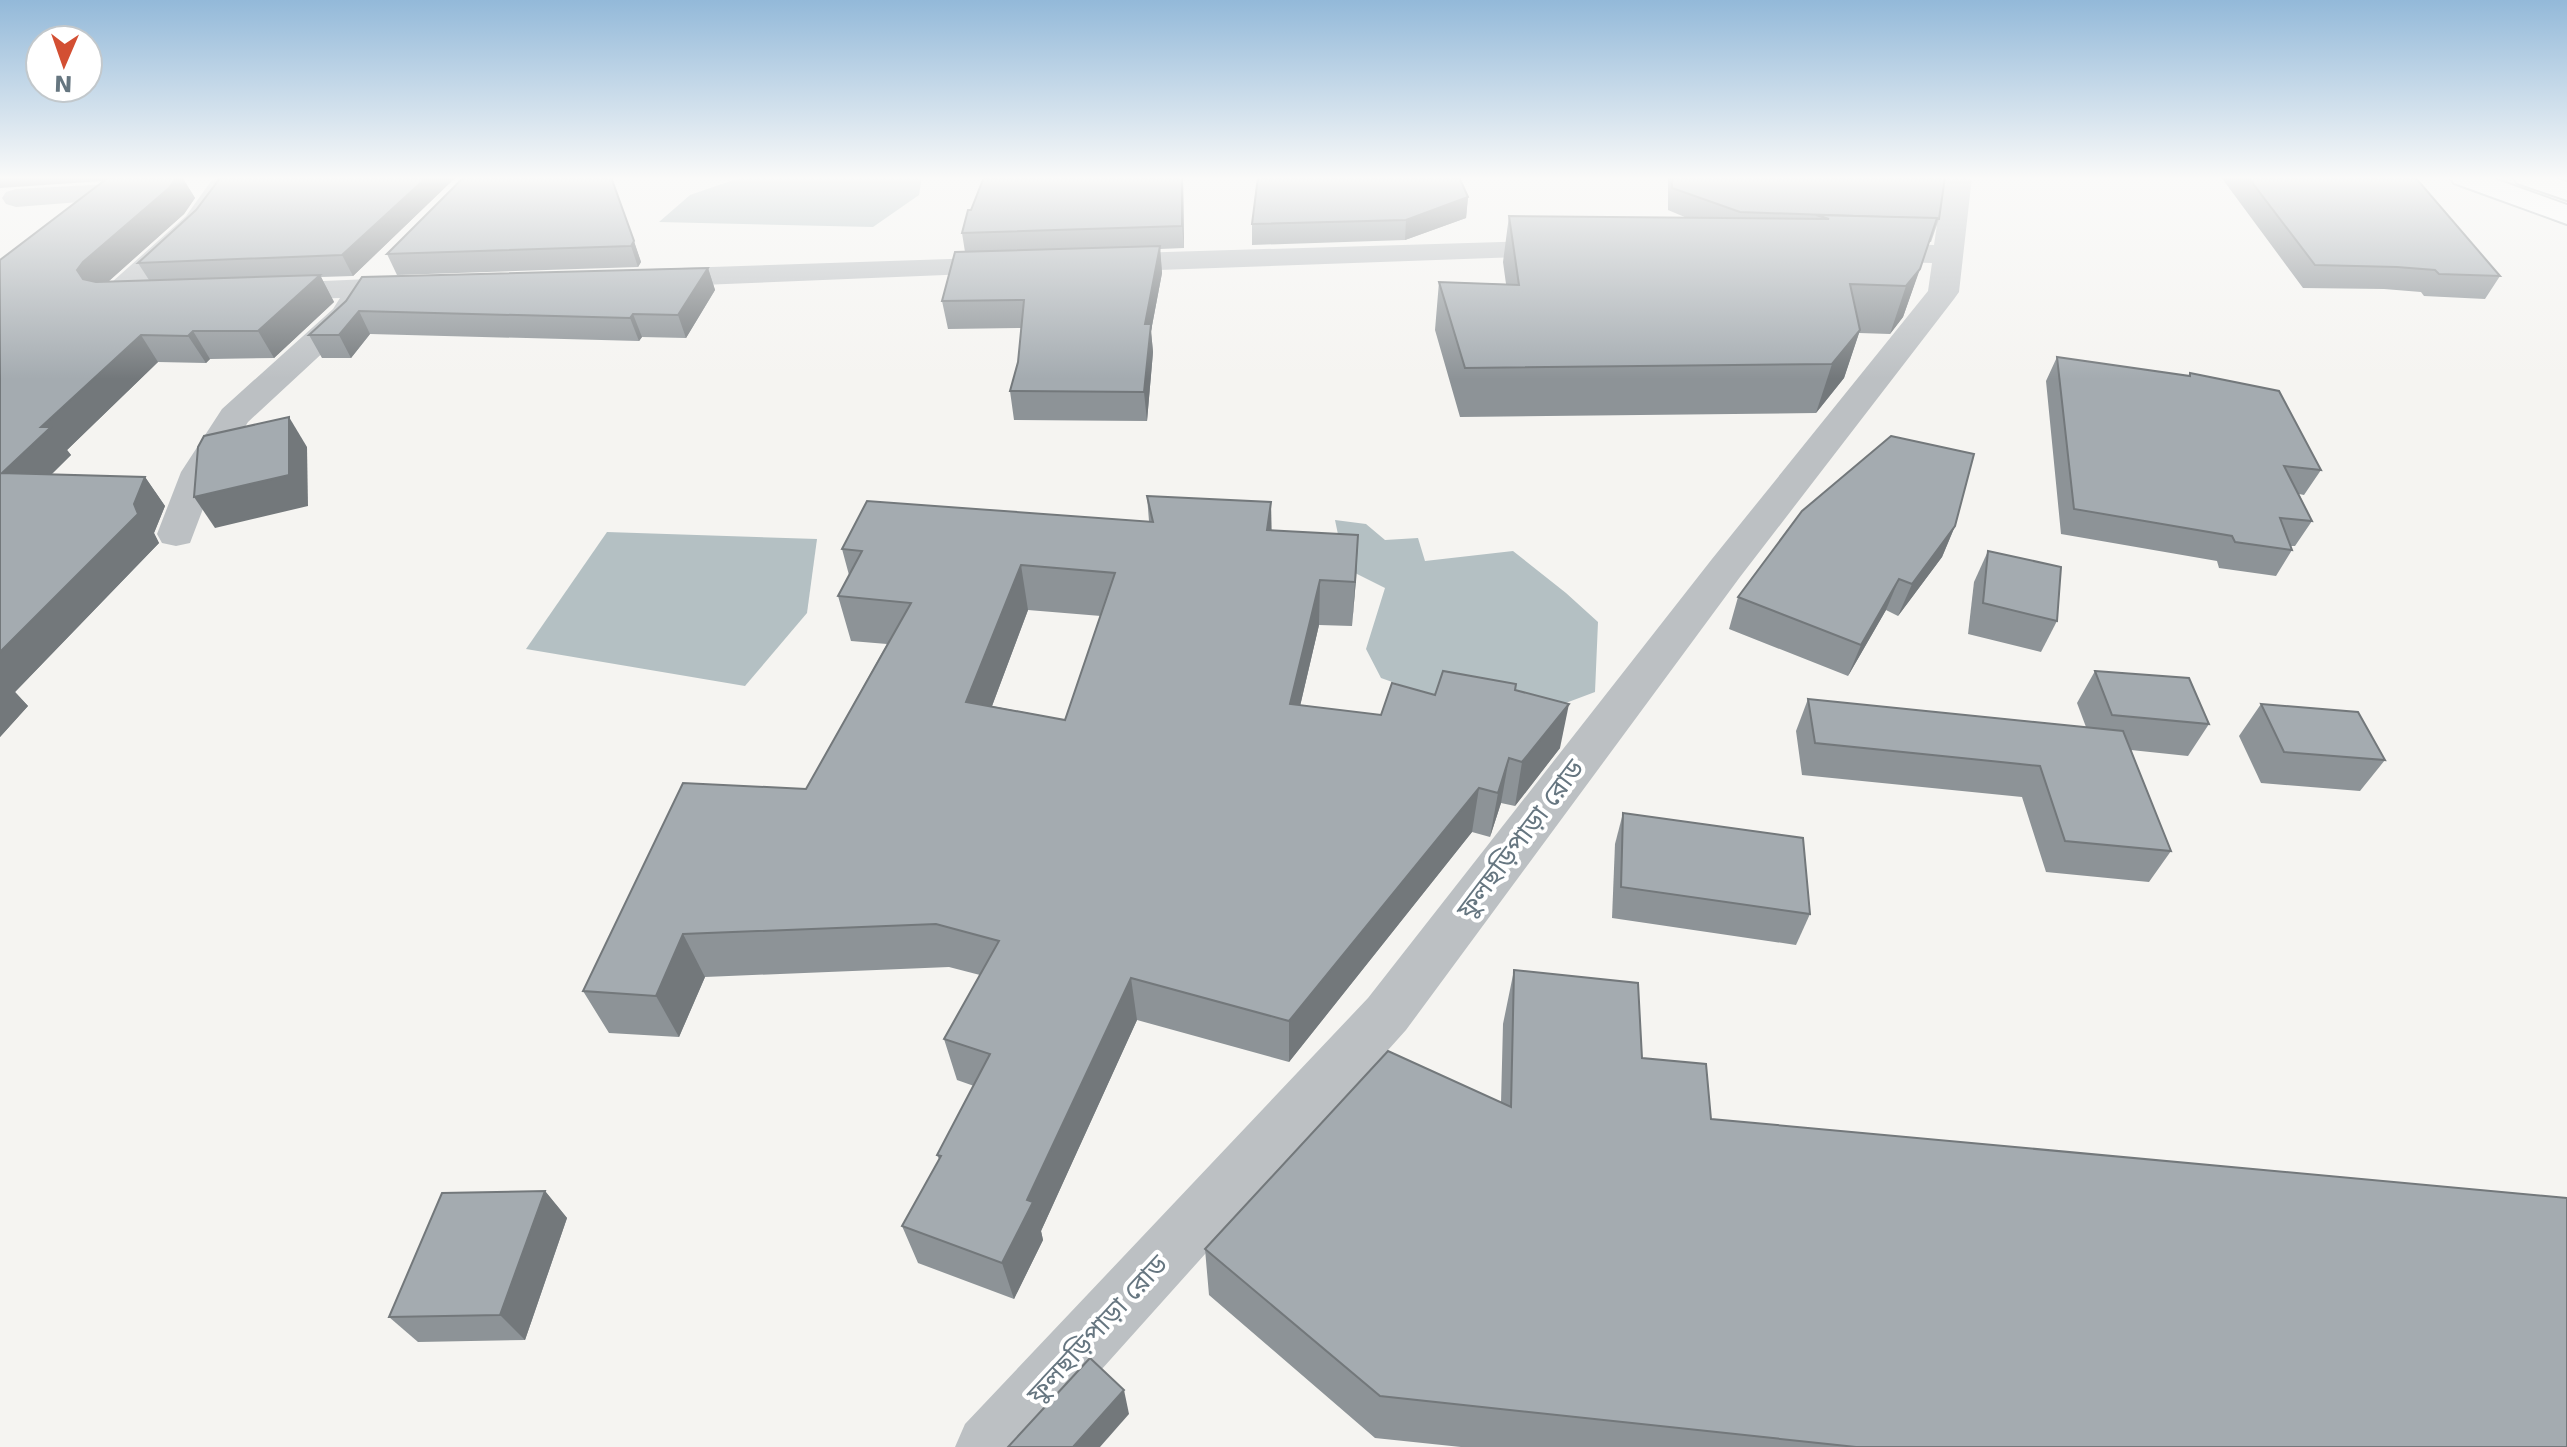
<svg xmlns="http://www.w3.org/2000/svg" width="2567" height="1447" font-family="'DejaVu Sans','Noto Sans Bengali',sans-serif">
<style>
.water{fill:#b4c0c3}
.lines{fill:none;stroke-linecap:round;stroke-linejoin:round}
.secondary-casing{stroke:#aeb4b8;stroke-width:4}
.primary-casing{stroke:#b0b4b7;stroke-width:4}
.street{fill:#bcc0c3;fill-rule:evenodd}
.secondary{fill:#fff;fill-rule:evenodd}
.primary{fill:#fff;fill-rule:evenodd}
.wall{fill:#8d9397;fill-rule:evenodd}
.shaded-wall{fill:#73787b}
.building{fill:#a4abb0;stroke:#73787b;stroke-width:2;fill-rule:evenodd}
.labels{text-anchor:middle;stroke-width:8;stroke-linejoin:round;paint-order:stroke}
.street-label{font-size:26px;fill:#667680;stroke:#fff}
</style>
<rect width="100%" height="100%" fill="#f5f4f1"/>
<g class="water">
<path d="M742 177H922L919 195 873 227 659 222 690 195Z"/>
<path d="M1335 520 1366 524 1385 540 1418 538 1425 561 1513 551 1566 593 1598 622 1595 692 1547 710 1457 705 1381 678 1366 649 1385 588 1345 568Z"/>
<path d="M607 532 817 539 807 613 745 686 526 649Z"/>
</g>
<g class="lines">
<defs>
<path id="secondary" d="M2450 177H2489L2567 205V224L2454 183Z"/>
<path id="primary" d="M2513 177H2551L2567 182V200L2517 183Z"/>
</defs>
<use href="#secondary" class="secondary-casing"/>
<use href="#primary" class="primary-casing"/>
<g class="street">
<path d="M214 177H242L206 228 143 287 161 289 166 296 161 303 114 306 103 304 98 297 103 290 186 216Z"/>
<path d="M1944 177H1972L1959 292 1954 299 1740 577 1406 1030 1032 1447H955L965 1424 1368 998 1712 559 1928 291 1932 263 1866 261 1855 258 1851 252 1855 246 1866 243 1934 245Z"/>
<path d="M147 182 157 184 161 190 157 196 16 207 6 204 2 198 6 192 16 189Z"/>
<path d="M1565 240 1576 243 1580 249 1576 255 1102 272 1091 269 1087 263 1091 257 1102 254Z"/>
<path d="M1010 257 1021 260 1025 266 1021 272 651 287 640 285 636 278 640 271 651 269Z"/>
<path d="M414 277 425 279 429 286 425 293 365 297 369 302 356 322 248 422 217 472 190 543 176 546 162 543 157 534 181 472 222 409 333 309 340 298 267 300 256 298 251 291 256 284Z"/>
</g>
<use href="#secondary" class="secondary"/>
<use href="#primary" class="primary"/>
</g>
<g class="wall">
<path d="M0 177H182L195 198 184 214 108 282 149 280 138 263 196 210 221 177H456L353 276 321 277 334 302 274 358 210 359 206 363 158 362 67 450 71 455 52 474 145 477 165 506 154 533 159 543 15 692 28 706 0 737V260L104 181 0 188Z"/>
<path d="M611 177 641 262 638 267 397 275 387 254Z"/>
<path d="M1183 177 1184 248 1160 249 1162 273 1151 331 1153 352 1147 421 1014 420 1010 391 1018 362 1021 328 948 329 942 301 965 252 962 233Z"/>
<path d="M1668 177H1945L1939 219 1931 242H1929L1903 317 1890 334 1859 333 1844 378 1816 413 1460 417 1435 330 1439 282 1506 284 1503 262 1509 216 1687 218 1668 210Z"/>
<path d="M2221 177H2415L2500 276 2485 299 2424 296 2421 292 2384 289 2303 288Z"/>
<path d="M1468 197 1466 218 1405 240 1252 245V224Z"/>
<path d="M708 268 715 290 686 338 642 337 639 341 370 334 351 358H322L309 335 346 301Z"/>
<path d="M2057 357 2188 376 2190 373 2321 470 2304 495 2299 494 2312 521 2295 546H2291L2292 550 2276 576 2219 568 2217 561 2061 534 2046 381Z"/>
<path d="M1147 496 1272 531 1356 579 1352 626 1319 625 1300 706 1381 715 1435 695 1515 690 1560 748 1515 806 1501 803 1490 837 1472 832 1289 1062 1137 1020 1041 1231 1043 1240 1014 1299 918 1263 902 1226 939 1159 937 1155 974 1086 957 1080 944 1039 980 975 949 967 705 977 679 1037 609 1033 583 991 806 789 887 644 851 641 838 596 849 575 842 549 1149 521ZM1028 610 1101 616 1065 720 992 706Z"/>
<path d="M1955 526 1942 557 1898 616 1886 610 1848 676 1729 629 1738 597Z"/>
<path d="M1988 551 2057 621 2041 652 1968 634 1974 582Z"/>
<path d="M2095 671 2209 724 2188 756 2131 750 2171 851 2149 882 2046 872 2022 797 1802 775 1796 731 1808 699 2086 727 2077 703Z"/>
<path d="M2261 704 2385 760 2360 791 2261 783 2239 736Z"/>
<path d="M1623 813 1810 914 1796 945 1612 918 1615 844Z"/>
<path d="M1514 970 1642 1058 1711 1119 2567 1447H1461L1375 1438 1209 1295 1205 1249 1501 1103 1503 1024Z"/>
<path d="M545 1191 567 1218 525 1340 418 1342 389 1317Z"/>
</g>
<g class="shaded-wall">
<path d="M177 177H182L195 198 184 214 101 288V306L77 270 83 262Z"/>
<path d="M427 177H456L353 276 342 255Z"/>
<path d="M1182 177H1183L1184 248 1182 226Z"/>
<path d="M1468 197 1466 218 1405 240 1406 220Z"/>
<path d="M634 241 641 262 638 267 631 246Z"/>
<path d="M1160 246 1162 273 1151 331 1153 352 1147 421 1144 392 1145 324Z"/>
<path d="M708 268 715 290 686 338 678 315Z"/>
<path d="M1920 269 1903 317 1890 334 1906 286Z"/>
<path d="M320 275 334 302 274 358 258 331Z"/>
<path d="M359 311 370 334 351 358 339 335Z"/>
<path d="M633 314 642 337 639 341 630 318Z"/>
<path d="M1860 330 1844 378 1816 413 1832 364Z"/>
<path d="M193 331 210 359 206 363 188 336Z"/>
<path d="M141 335 158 362 67 450 71 455 24 501 2 473 41 427Z"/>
<path d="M289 417 307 447 308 506 215 528 194 497Z"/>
<path d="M145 477 165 506 154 533 159 543 15 692 28 706 0 737V652L134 504Z"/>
<path d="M1271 502 1272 546 1267 530Z"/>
<path d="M1955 526 1942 557 1898 616 1912 584Z"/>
<path d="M1358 535 1356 579 1352 626 1355 582Z"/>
<path d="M1021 565 1028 610 977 746 966 702Z"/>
<path d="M1899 579 1886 610 1848 676 1861 645Z"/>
<path d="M1320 580 1319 625 1290 749V704Z"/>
<path d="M1569 704 1560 748 1515 806 1522 762Z"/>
<path d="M1509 758 1501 803 1490 837 1498 793Z"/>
<path d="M1479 788 1472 832 1289 1062V1021Z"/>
<path d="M683 934 705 977 679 1037 656 996Z"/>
<path d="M1131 978 1137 1020 1041 1231 1043 1240 1014 1299 1002 1263 1027 1200Z"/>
<path d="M545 1191 567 1218 525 1340 500 1315Z"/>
<path d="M1124 1390 1129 1414 1100 1447H1073Z"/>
</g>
<g class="building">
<path d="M109 177H177L169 188 83 262 77 270 83 279 96 282 320 275 258 331H193L188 336 141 335 41 427H51L2 473 145 477 134 504 138 514 0 652V260Z"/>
<path d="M221 177H427L342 255 138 263 196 210Z"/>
<path d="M464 177H611L634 241 631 246 387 254Z"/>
<path d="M984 177H1182V226L962 233 968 210H971Z"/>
<path d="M1258 177H1459L1468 197 1406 220 1252 224Z"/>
<path d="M1672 177H1945L1939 219 1740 212 1672 188Z"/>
<path d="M2248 177H2415L2500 276 2439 274 2435 270 2397 267 2315 265Z"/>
<path d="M1816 215 1937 218 1920 269 1906 286 1850 284 1860 330 1832 364 1465 368 1439 282 1519 285 1509 216 1829 219Z"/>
<path d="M1160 246 1145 324H1151L1144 392 1010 391 1018 362 1024 300 942 301 955 252Z"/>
<path d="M708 268 678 315 633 314 630 318 359 311 339 335H309L346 301 362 277Z"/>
<path d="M2057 357 2190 376V373L2279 391 2321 470 2284 466 2312 521 2280 518 2292 550 2235 542 2232 536 2074 509Z"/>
<path d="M289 417V475L194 497 198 447 204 436Z"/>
<path d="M1891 436 1974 454 1955 526 1912 584 1899 579 1861 645 1738 597 1802 511Z"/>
<path d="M1147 496 1271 502 1267 530 1358 535 1355 582 1320 580 1290 704 1381 715 1392 683 1435 695 1443 671 1516 684 1515 690 1569 704 1522 762 1509 758 1498 793 1479 788 1289 1021 1131 978 1027 1200 1033 1202 1002 1263 902 1226 941 1156 937 1155 990 1054 944 1039 999 941 936 924 683 934 656 996 583 991 683 783 806 789 911 603 838 596 862 551 842 549 867 501 1153 522ZM1021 565 1115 573 1065 720 966 702Z"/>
<path d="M1988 551 2061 567 2057 621 1983 603Z"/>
<path d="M2095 671 2189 678 2209 724 2112 715Z"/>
<path d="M1808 699 2123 731 2171 851 2065 841 2040 766 1815 743Z"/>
<path d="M2261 704 2358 712 2385 760 2284 752Z"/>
<path d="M1623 813 1803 838 1810 914 1621 887Z"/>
<path d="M1514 970 1638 983 1642 1058 1706 1064 1711 1119 2567 1198V1447H1856L1380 1396 1205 1249 1388 1051 1511 1107Z"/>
<path d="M545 1191 500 1315 389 1317 442 1193Z"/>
<path d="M1090 1358 1124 1390 1073 1447H1008Z"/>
</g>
<linearGradient id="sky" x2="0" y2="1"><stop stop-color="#93b9d9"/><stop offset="0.47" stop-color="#fafaf9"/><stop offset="1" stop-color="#fafaf9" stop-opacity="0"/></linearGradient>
<rect width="2567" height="379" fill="url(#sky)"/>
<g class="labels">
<g class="street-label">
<text transform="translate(1520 839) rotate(-53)" y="9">ফুলছড়িপাড়া রোড</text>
<text transform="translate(1097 1329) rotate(-47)" y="9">ফুলছড়িপাড়া রোড</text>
</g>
</g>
<g transform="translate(64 64) rotate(182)"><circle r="38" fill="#ffffff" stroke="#c2c8cc" stroke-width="2"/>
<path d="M0-6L14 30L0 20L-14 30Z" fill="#d34f33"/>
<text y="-12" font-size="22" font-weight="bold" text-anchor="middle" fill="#667680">N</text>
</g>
</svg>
